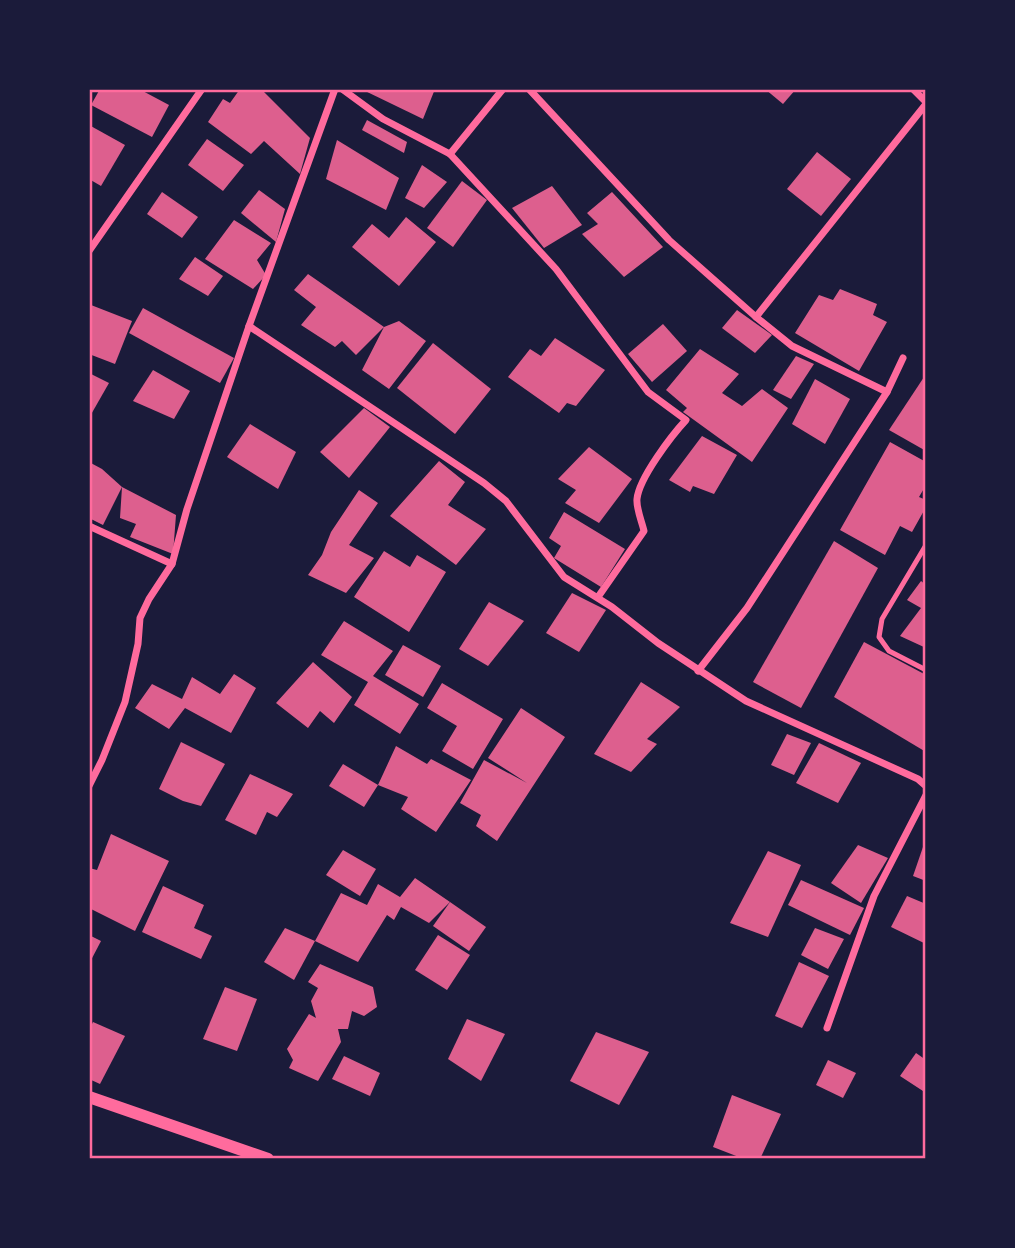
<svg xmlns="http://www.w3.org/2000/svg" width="1015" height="1248" font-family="Raleway,sans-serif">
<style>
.building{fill:#dd5f8e}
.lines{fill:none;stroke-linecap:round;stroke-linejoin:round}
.service{stroke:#ff6b9d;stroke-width:5}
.minor{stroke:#ff6b9d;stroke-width:7}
.tertiary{stroke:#ff6b9d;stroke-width:12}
.neatline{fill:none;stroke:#ff6b9d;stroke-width:2.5}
</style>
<rect width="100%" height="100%" fill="#1b1b3a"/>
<g class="building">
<path d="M100 89H139L169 105 152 137 91 105Z"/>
<path d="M240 89H261L310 138 300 174 264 141 251 154 208 122 223 99 230 103Z"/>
<path d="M361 89H435L423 119Z"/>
<path d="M765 89H796L783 104Z"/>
<path d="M367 120 407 142 404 153 362 130Z"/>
<path d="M89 125 125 145 101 186 89 179Z"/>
<path d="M207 139 244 165 223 191 188 165Z"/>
<path d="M337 140 399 178 386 210 326 179Z"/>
<path d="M817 152 851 179 821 216 787 189Z"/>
<path d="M422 165 447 182 424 208 405 198Z"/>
<path d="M462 181 487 200 453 247 427 228Z"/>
<path d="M552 186 582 225 544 248 512 208Z"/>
<path d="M259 190 285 209 276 242 241 213Z"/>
<path d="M162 192 198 217 182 238 147 214Z"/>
<path d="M612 192 663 247 624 277 582 234 598 224 587 213Z"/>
<path d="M406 217 436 242 399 286 352 247 372 224 389 238Z"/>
<path d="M234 220 271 243 257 260 266 275 253 289 205 259Z"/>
<path d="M195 257 223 276 208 296 179 279Z"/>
<path d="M308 274 384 327 399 321 426 341 389 389 362 370 384 327 356 355 342 341 335 347 301 325 316 307 294 290Z"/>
<path d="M840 289 877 304 873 315 887 322 859 371 795 333 819 295 833 300Z"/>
<path d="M91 305 132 321 115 364 89 354Z"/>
<path d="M143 308 234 358 220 383 129 333Z"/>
<path d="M737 310 772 335 755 353 722 328Z"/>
<path d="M663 324 687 351 652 382 628 354Z"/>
<path d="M555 338 605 370 576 406 567 403 559 413 508 377 530 349 541 356Z"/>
<path d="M433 343 491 389 455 434 397 388Z"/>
<path d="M700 349 739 374 722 393 742 406 762 389 788 408 752 462 683 412 687 408 666 390Z"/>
<path d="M796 356 814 364 791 399 773 390Z"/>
<path d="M153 370 190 391 174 419 133 401Z"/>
<path d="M89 373 109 383 89 418Z"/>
<path d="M926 374V451L889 430Z"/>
<path d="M815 379 850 399 825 444 792 424Z"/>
<path d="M364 408 390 427 349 478 320 452Z"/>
<path d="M250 424 296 452 278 489 227 457Z"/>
<path d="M702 436 737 455 714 494 693 486 690 492 669 480Z"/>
<path d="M890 442 926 462V485L919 497 926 500V507L912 532 900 526 885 555 840 530Z"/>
<path d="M589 447 632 479 599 523 565 503 576 490 558 479Z"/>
<path d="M439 461 465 482 448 505 486 529 456 565 390 516Z"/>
<path d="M89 462 102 469 122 487 103 525 89 518Z"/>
<path d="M122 487 176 515 173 554 130 537 136 524 120 518Z"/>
<path d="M359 490 378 503 349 545 374 558 346 593 308 575 322 555 331 532Z"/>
<path d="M564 512 625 549 601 587 554 558 561 546 549 538Z"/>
<path d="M834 541 878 568 801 708 753 682Z"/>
<path d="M384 551 410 567 417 555 446 572 409 632 354 597Z"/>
<path d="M921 581 926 585V648L900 636 921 608 907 600Z"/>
<path d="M572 593 606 610 579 652 546 633Z"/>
<path d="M489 602 524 621 488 666 459 649Z"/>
<path d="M344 621 393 651 373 676 419 704 400 734 354 705 368 682 321 655Z"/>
<path d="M864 642 926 675V752L834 697Z"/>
<path d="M403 645 441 666 423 697 385 675Z"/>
<path d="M313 662 352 697 334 723 320 711 308 728 276 703Z"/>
<path d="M234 674 256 688 231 733 185 708 169 729 135 708 152 684 182 699 192 677 220 694Z"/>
<path d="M641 682 680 707 647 739 657 744 631 772 594 754Z"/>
<path d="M442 683 503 719 473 769 442 751 457 726 427 708Z"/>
<path d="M521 708 565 737 497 841 476 826 481 815 460 803 484 760 527 783 488 758Z"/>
<path d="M787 734 811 743 794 775 771 765Z"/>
<path d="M181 742 225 764 201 806 183 801 159 789Z"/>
<path d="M819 743 861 763 838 803 796 783Z"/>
<path d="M396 746 427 764 431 759 471 780 436 832 401 809 408 797 378 785Z"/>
<path d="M343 764 378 785 364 807 329 786Z"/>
<path d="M250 774 293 794 277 817 267 812 256 835 225 820Z"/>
<path d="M111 834 169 861 135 931 89 908V868L97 870Z"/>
<path d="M858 845 888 858 861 903 831 883Z"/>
<path d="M923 847H926V881L913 876Z"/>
<path d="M343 850 376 869 360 896 326 875Z"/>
<path d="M768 851 801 865 768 937 730 923Z"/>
<path d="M415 878 450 902 429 923 401 907 394 920 387 915 358 962 315 941 341 893 367 905 378 884 400 897Z"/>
<path d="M801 880 864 908 850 935 788 905Z"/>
<path d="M163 886 204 905 194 928 212 936 201 959 142 932Z"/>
<path d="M907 896 926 904V944L891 927Z"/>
<path d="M450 902 486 927 469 951 433 926Z"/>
<path d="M285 928 315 941 294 980 264 962Z"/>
<path d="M815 928 844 939 828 969 801 955Z"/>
<path d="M89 935 101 941 89 964Z"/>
<path d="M438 935 470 955 447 990 415 970Z"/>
<path d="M799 962 829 976 802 1028 775 1016Z"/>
<path d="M320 964 373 987 377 1007 364 1016 352 1011 348 1029H338L341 1042 318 1081 289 1068 293 1060 287 1049 309 1014 316 1018 311 1001 318 988 308 982Z"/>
<path d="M225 987 257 999 237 1051 203 1039Z"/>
<path d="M467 1019 505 1034 481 1081 448 1059Z"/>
<path d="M93 1022 125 1036 100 1084 89 1079V1030Z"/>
<path d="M596 1032 649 1052 619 1105 570 1081Z"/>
<path d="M916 1053 926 1060V1093L900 1076Z"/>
<path d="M344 1056 380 1073 370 1096 332 1079Z"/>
<path d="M828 1060 856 1073 843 1098 816 1085Z"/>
<path d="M732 1095 781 1114 760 1159H744L713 1147Z"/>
</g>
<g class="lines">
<path class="service" d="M926 545 882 619 879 637 889 651 926 670"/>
<g class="minor">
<path d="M342 89 383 119 450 154 556 269 648 392 686 420C672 435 639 478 637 499 636 508 642 522 644 531L598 597"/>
<path d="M529 89 669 240 756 317 792 346 887 392"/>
<path d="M913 89 926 102"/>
<path d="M450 154 503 89"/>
<path d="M89 251 202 89"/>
<path d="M756 317 926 104"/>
<path d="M249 326 484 483 506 501 564 577 612 607 658 643 746 701 918 779 926 786"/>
<path d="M89 526 172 564"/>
<path d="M698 671 747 608 887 392 903 358"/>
<path d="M89 786 102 760 125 702 138 644 140 618 149 599 172 564 187 509 249 326 335 89"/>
<path d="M827 1028 874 896 926 795"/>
</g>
<path class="tertiary" d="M89 1097 268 1159"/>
</g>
<rect width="1015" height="1248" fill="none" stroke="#1b1b3a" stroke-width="182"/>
<rect x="91" y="91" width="833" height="1066" class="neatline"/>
</svg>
